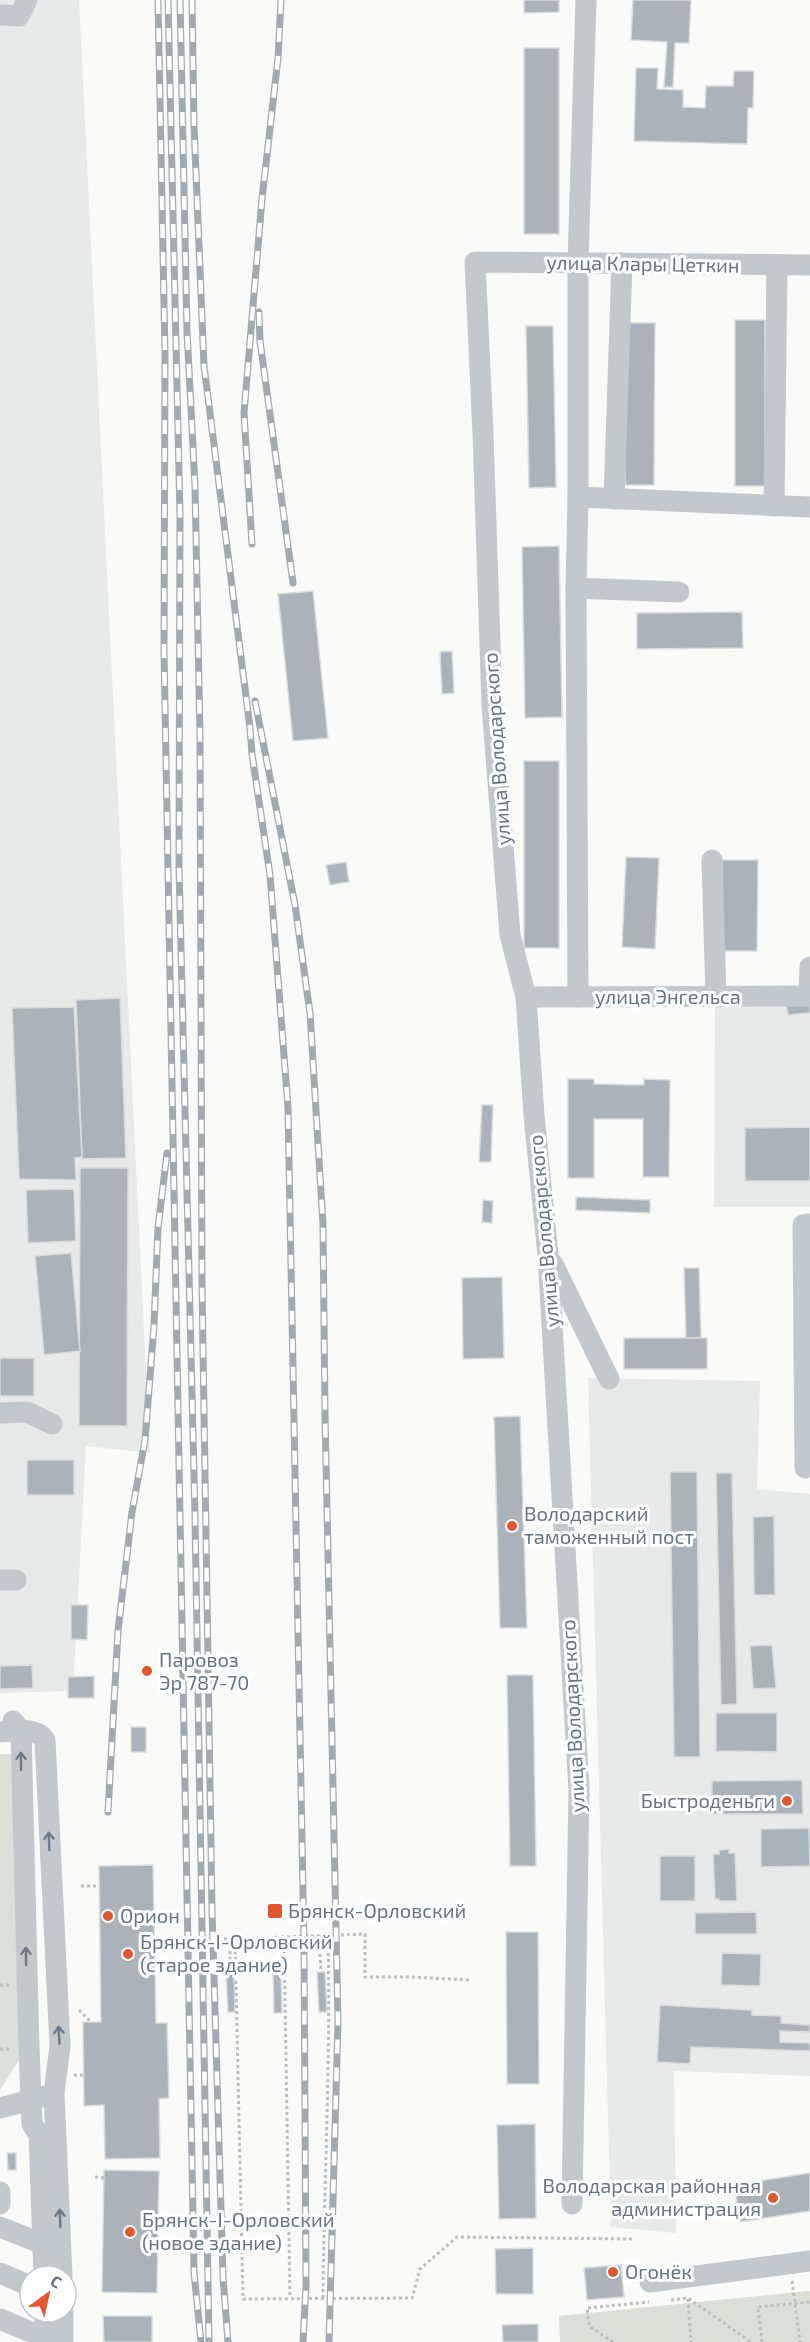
<svg xmlns="http://www.w3.org/2000/svg" width="810" height="2342" font-family="'Exo 2',sans-serif">
<style>
.built{fill:#e8e9e9}
.green{fill:#dadfd7}
.building{fill:#aab3b9;stroke:#dcdcda;stroke-width:1.5}
.lines{fill:none;stroke-linecap:round;stroke-linejoin:round}
.path{stroke:#bbbfc2;stroke-width:3;stroke-dasharray:3 3;stroke-linecap:butt}
.minor{stroke:#c3c8cc;stroke-width:21}
.rail-casing{stroke:#a2aab0;stroke-width:7}
.rail{stroke:#fff;stroke-width:4.5;stroke-dasharray:14;stroke-linecap:butt}
.oneway{stroke:#6a7a87}
.poi-dot{fill:#e4572e;stroke:#fff;stroke-width:2}
.labels{text-anchor:middle;stroke-width:6;stroke-linejoin:round;paint-order:stroke}
.street-label{font-size:20px;fill:#657683;stroke:#fff}
.poi-label{font-size:20px;fill:#657683;stroke:#fff;text-anchor:start}
</style>
<rect width="100%" height="100%" fill="#fafaf8"/>
<g class="built">
<path d="M0 0H79L150 1453 86 1446 73 1691 0 1693Z"/>
<path d="M715 1007H810V1207H714Z"/>
<path d="M588 1378 760 1381 757 1489 810 1494V2076L674 2071 676 2233 611 2227Z"/>
</g>
<g class="green">
<path d="M0 1754H13L24 2052 0 2090Z"/>
<path d="M810 2291V2342H560L559 2316Z"/>
</g>
<g class="building">
<path d="M524 0H559V12L524 13Z"/>
<path d="M633 0H691L689 43H675L673 87H664L667 42 631 40Z"/>
<rect x="524" y="48" width="35" height="186"/>
<path d="M636 68H658L657 89 683 90V107L705 108 706 86H733L734 71H754L753 108H748L747 144 634 141Z"/>
<rect x="735" y="320" width="30" height="166"/>
<path d="M625 323H655L654 485H625Z"/>
<path d="M526 326H553L556 487 529 488Z"/>
<path d="M559 546 562 717 525 718 522 547Z"/>
<path d="M313 591 328 738 293 741 278 594Z"/>
<path d="M742 612 743 648 637 649V613Z"/>
<path d="M452 651 454 693 442 694 440 652Z"/>
<rect x="524" y="761" width="35" height="187"/>
<path d="M626 857 659 858 655 949 622 947Z"/>
<path d="M722 860H758L757 951H722Z"/>
<path d="M346 862 349 882 330 885 326 865Z"/>
<path d="M120 998 126 1158 82 1159 76 1000Z"/>
<path d="M810 1001V1013L788 1015 786 1003Z"/>
<path d="M74 1007 82 1157 75 1158 76 1180 19 1179 12 1008Z"/>
<path d="M568 1079H594V1084L644 1085V1079L670 1080 669 1177H643V1119H594V1178H568Z"/>
<path d="M482 1105H493L491 1162H479Z"/>
<path d="M810 1127V1181H745V1128Z"/>
<path d="M80 1168H128L127 1426H79Z"/>
<path d="M74 1189 76 1241 28 1243 26 1190Z"/>
<path d="M576 1197 650 1200V1213L576 1210Z"/>
<path d="M483 1200 493 1201 492 1223 482 1222Z"/>
<path d="M71 1253 80 1351 44 1355 35 1256Z"/>
<path d="M684 1268H699L701 1338 686 1339Z"/>
<path d="M502 1277 504 1358 463 1359 462 1278Z"/>
<rect x="624" y="1338" width="83" height="31"/>
<rect x="0" y="1358" width="34" height="38"/>
<path d="M520 1416 527 1628H500L494 1417Z"/>
<rect x="27" y="1460" width="47" height="35"/>
<path d="M670 1472H697L700 1757H674Z"/>
<path d="M716 1473H732L737 1704 721 1705Z"/>
<path d="M774 1516 775 1595H754L753 1517Z"/>
<path d="M71 1605H88L87 1640 71 1639Z"/>
<path d="M772 1645 776 1688 753 1689 750 1646Z"/>
<path d="M32 1665 33 1688 0 1689V1666Z"/>
<path d="M507 1675H533L536 1866H510Z"/>
<path d="M94 1676V1698H68V1677Z"/>
<path d="M716 1713H777V1752L716 1751Z"/>
<rect x="131" y="1727" width="15" height="25"/>
<path d="M802 1780 803 1814H712V1781Z"/>
<path d="M809 1828 810 1866 761 1867V1829Z"/>
<path d="M729 1849V1853H735L737 1901H719V1899H715L713 1854H719V1850Z"/>
<rect x="660" y="1856" width="35" height="45"/>
<path d="M153 1865 156 2023H167L169 2098 159 2099 160 2158 105 2159 104 2105 84 2106 83 2022H101L99 1866Z"/>
<path d="M756 1912 757 1934H695V1913Z"/>
<path d="M506 1932H538L539 2084H507Z"/>
<path d="M722 1953 761 1954 760 1986 721 1985Z"/>
<path d="M226 1972H234L235 2012H228Z"/>
<path d="M317 1972H325L327 2012H319Z"/>
<path d="M273 1973H281L282 2013H274Z"/>
<path d="M660 2005 752 2010V2015L781 2016V2023L810 2025V2032L780 2031V2042L810 2043V2051L691 2047 690 2064 657 2062Z"/>
<path d="M535 2124 536 2218 499 2219 497 2125Z"/>
<path d="M7 2153H16V2170H8Z"/>
<path d="M104 2170 159 2171 157 2293 102 2292Z"/>
<path d="M810 2173V2211L740 2222 734 2185Z"/>
<path d="M533 2248V2294H496L495 2249Z"/>
<path d="M621 2265 624 2297 587 2300 584 2268Z"/>
<path d="M103 2316H152V2342H104Z"/>
<path d="M538 2324V2342H503L502 2325Z"/>
</g>
<g class="lines">
<g class="path">
<path d="M81 1886H99"/>
<path d="M319 1936 321 1972"/>
<path d="M284 1938 290 2298"/>
<path d="M218 1939H230"/>
<path d="M235 1939 243 2299 412 2298 420 2269 457 2237 632 2239"/>
<path d="M230 1972V1939L365 1934V1977H411L471 1980"/>
<path d="M0 1985H10"/>
<path d="M79 2010 91 2022"/>
<path d="M0 2049H10"/>
<path d="M74 2075H84"/>
<path d="M95 2177 104 2178"/>
<path d="M792 2281 800 2342"/>
<path d="M323 2298C324 2178 331 2057 328 1936"/>
<path d="M688 2299 691 2342"/>
<path d="M671 2300 688 2298 751 2342"/>
<path d="M613 2342 589 2326 587 2308 649 2302"/>
<path d="M762 2342 758 2307 810 2302"/>
</g>
<g class="minor">
<path d="M0 15 19 16 27 0"/>
<path d="M578 497 810 507"/>
<path d="M614 499 622 263"/>
<path d="M774 506 777 265"/>
<path d="M576 588 679 592"/>
<path d="M712 860 716 997"/>
<path d="M809 996 810 967"/>
<path d="M526 997 810 996"/>
<path d="M578 997 576 588 578 497V263L586 0"/>
<path d="M553 1264 609 1379"/>
<path d="M0 1413 27 1412 52 1424"/>
<path d="M805 1468 803 1225 810 1224"/>
<path d="M0 1580H16"/>
<path d="M13 1721 21 1731 29 2048 32 2124 39 2135 44 2276"/>
<path d="M0 1732C15 1731 35 1726 45 1740L60 2046 54 2093 62 2276"/>
<path d="M0 2108 45 2096"/>
<path d="M0 2192V2204"/>
<path d="M572 2204 579 1790 548 1255 534 1115 526 997 510 935 492 705 483 434 475 262 810 265"/>
<path d="M0 2227 43 2244"/>
<path d="M0 2273 30 2286"/>
<path d="M650 2282 810 2261"/>
<path d="M45 2312V2342"/>
<path d="M63 2312V2342"/>
<path d="M0 2319 45 2338"/>
</g>
<defs>
<g id="rail">
<path d="M158 0 165 354 164 652 194 2272 201 2342"/>
<path d="M168 0 180 515 179 867 195 1516 209 2342"/>
<path d="M180 0 187 331 195 486 200 736 202 1287 212 1910 223 2277 228 2342"/>
<path d="M192 0 194 125 204 366 250 728 252 754 270 875 288 1107 304 1945 306 2286 303 2342"/>
<path d="M259 312 260 341 293 583"/>
<path d="M252 544 244 413 262 199 278 58 281 0"/>
<path d="M255 701 295 905 310 1013 323 1224 325 1415 338 2021 329 2342"/>
<path d="M108 1812 118 1631 132 1512 145 1440 154 1326 158 1228 167 1153"/>
</g>
</defs>
<use href="#rail" class="rail-casing"/>
<use href="#rail" class="rail"/>
</g>
<defs><path id="oneway-shaft" d="M-6 0H5M1.5-3L5.5 0L1.5 3" fill="none" stroke-width="1.6" stroke-linecap="round" stroke-linejoin="round" transform="scale(1.5)"/></defs>
<g class="oneway">
<use href="#oneway-shaft" transform="translate(21 1761) rotate(-91)"/>
<use href="#oneway-shaft" transform="translate(49 1841) rotate(-92)"/>
<use href="#oneway-shaft" transform="translate(26 1956) rotate(-91)"/>
<use href="#oneway-shaft" transform="translate(59 2035) rotate(-93)"/>
<use href="#oneway-shaft" transform="translate(60 2218) rotate(-92)"/>
</g>
<g class="poi-dot">
<circle cx="512" cy="1526" r="6"/>
<circle cx="147" cy="1671" r="6"/>
<circle cx="787" cy="1801" r="6"/>
<rect x="267" y="1903" width="16" height="16" rx="3"/>
<circle cx="108" cy="1916" r="6"/>
<circle cx="128" cy="1954" r="6"/>
<circle cx="773" cy="2198" r="6"/>
<circle cx="130" cy="2232" r="6"/>
<circle cx="613" cy="2272" r="6"/>
</g>
<g class="labels">
<g class="street-label">
<text transform="translate(643 264) rotate(1)" y="7">улица Клары Цеткин</text>
<text transform="translate(497 749) rotate(-94)" y="7">улица Володарского</text>
<text x="668" y="1004">улица Энгельса</text>
<text transform="translate(544 1231) rotate(-95)" y="7">улица Володарского</text>
<text transform="translate(573 1716) rotate(-93)" y="7">улица Володарского</text>
</g>
<g class="poi-label">
<text x="524" y="1521">Володарский<tspan x="524" dy="23">таможенный пост</tspan></text>
<text x="159" y="1667">Паровоз<tspan x="159" dy="23">Эр 787-70</tspan></text>
<text x="775" y="1808" text-anchor="end">Быстроденьги</text>
<text x="288" y="1918">Брянск-Орловский</text>
<text x="120" y="1923">Орион</text>
<text x="140" y="1949">Брянск-I-Орловский<tspan x="140" dy="23">(старое здание)</tspan></text>
<text x="761" y="2193" text-anchor="end">Володарская районная<tspan x="761" dy="23">администрация</tspan></text>
<text x="142" y="2227">Брянск-I-Орловский<tspan x="142" dy="23">(новое здание)</tspan></text>
<text x="625" y="2279">Огонёк</text>
</g>
</g>
<g transform="translate(48 2294) rotate(33)"><circle r="28" fill="#ffffff" stroke="#c1c8cd" stroke-width="1.5"/>
<path d="M0-4.5L10 22L0 15L-10 22Z" fill="#e4572e"/>
<text y="-9" font-size="16" font-weight="bold" text-anchor="middle" fill="#657683">С</text>
</g>
</svg>
